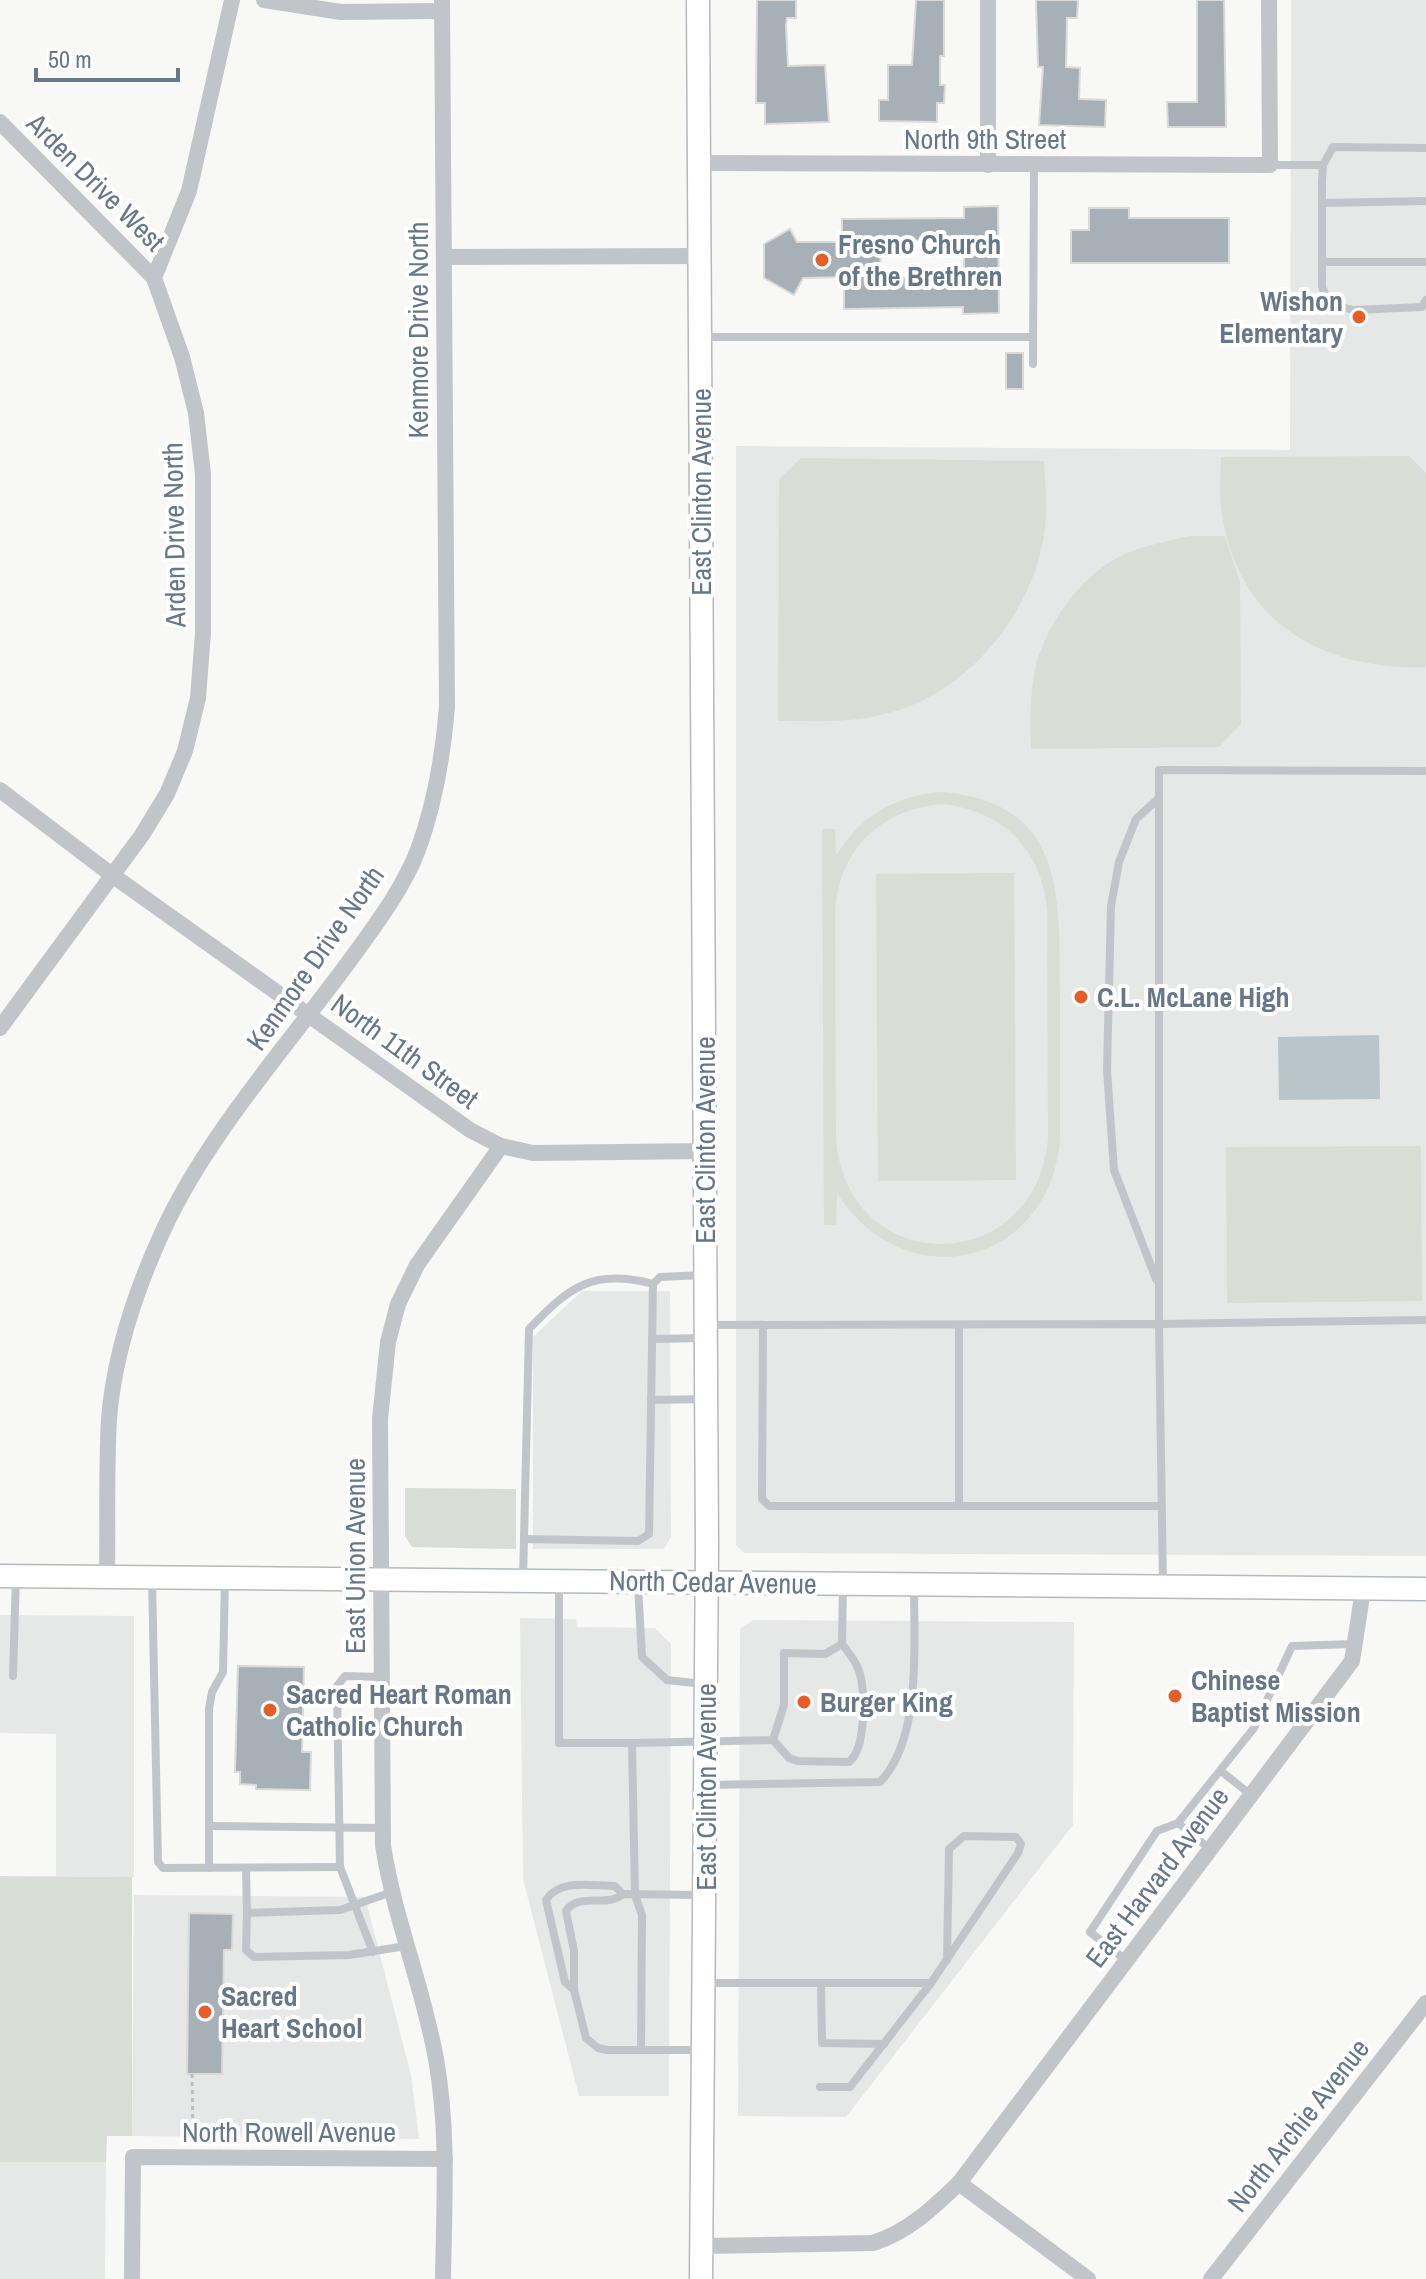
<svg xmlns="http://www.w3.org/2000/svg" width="1426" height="2279" font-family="'Archivo Narrow',sans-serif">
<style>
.built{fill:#e6e7e7}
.green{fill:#d8ddd5;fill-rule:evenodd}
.water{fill:#bac5ca}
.building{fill:#a8b0b7;stroke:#dadad8;stroke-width:2;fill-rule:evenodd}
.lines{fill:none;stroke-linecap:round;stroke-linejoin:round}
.secondary-casing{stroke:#b4b9be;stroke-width:25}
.path{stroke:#bbbec1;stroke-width:3;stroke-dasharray:4 4;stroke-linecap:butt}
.service{stroke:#c1c5ca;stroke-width:8}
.minor{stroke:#c1c5ca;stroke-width:16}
.secondary{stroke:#fff;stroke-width:22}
.poi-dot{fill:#e65d28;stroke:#fff;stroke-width:3}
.labels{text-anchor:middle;stroke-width:8;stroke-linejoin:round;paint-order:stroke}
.street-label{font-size:28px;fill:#677787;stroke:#fff}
.poi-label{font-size:28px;font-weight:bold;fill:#677787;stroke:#fff;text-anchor:start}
</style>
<rect width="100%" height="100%" fill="#f8f8f6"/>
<g class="built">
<path d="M1291 0H1426V1556L744 1553 736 1545V446L1290 450Z"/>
<path d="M582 1291H670L671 1537 664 1549H533V1337Z"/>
<path d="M0 1615 134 1616V1877L56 1876V1734L0 1733Z"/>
<path d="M520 1618 576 1619 577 1627 655 1628 671 1644 669 2096H579L523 1879Z"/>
<path d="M753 1620 1074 1622 1073 1825 846 2117 738 2116 740 1629Z"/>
<path d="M134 1895 365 1897 411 2075 419 2139 132 2136Z"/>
<path d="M0 2162H106L105 2279H0Z"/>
</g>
<g class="green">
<path d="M1409 456 1426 473V667C1319 670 1235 620 1221 507 1219 490 1221 473 1221 457Z"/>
<path d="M801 458 1044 461C1045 479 1047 498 1046 516 1041 605 970 696 881 715 848 723 812 721 778 721L779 479Z"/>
<path d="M1191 536H1225L1240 582 1241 724 1219 747 1031 749C1030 724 1030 700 1034 675 1042 629 1081 573 1125 554 1146 545 1168 541 1191 536Z"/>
<path d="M941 792C1066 802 1059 896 1060 992 1060 1041 1060 1090 1060 1139 1050 1266 905 1300 837 1193L836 1225H824L822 829H835L836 856C860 816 895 796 941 792ZM941 804C1002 810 1042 849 1047 910L1048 1139C1035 1279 847 1279 836 1139L835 911C840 849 880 810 941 804Z"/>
<path d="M1014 873 1016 1180 878 1181 876 874Z"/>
<path d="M1421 1146 1422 1301 1227 1303 1226 1147Z"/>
<path d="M405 1488 516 1489V1549L412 1547 405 1536Z"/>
<path d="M0 1876 132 1877V2136H107L106 2162H0Z"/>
</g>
<path class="water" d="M1379 1035 1380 1099 1279 1100 1278 1037Z"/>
<g class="building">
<path d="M757 0H796V18H787L786 26 788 66 825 65 829 122 765 124V103H756Z"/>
<path d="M916 0H944V56H940V85H945L944 103H937V122L879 121V100H888V65H912Z"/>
<path d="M1036 0H1078L1077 18H1067L1066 67 1080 68 1079 99 1106 100 1105 127 1039 125 1043 67H1038Z"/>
<path d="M1197 0H1224L1226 127H1168L1167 102H1197Z"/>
<path d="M998 206 999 313 963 314V307L844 309V277L803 278 794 295 764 278V244L790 229 797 242H842V219L964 218V207ZM964 240V277H881L880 241Z"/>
<path d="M1089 208H1129V218H1229V263H1071V230H1089Z"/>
<rect x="1006" y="353" width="17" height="36"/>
<path d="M238 1666 304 1667 302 1752H311L310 1790 256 1789V1785L240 1784V1772H235Z"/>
<path d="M189 1913 233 1914 232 1950H224L222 2074H187Z"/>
</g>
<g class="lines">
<defs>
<g id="secondary">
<path d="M698 0 707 1547 701 2279"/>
<path d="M0 1576 1426 1589"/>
</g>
</defs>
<use href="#secondary" class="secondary-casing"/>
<path class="path" d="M192 2074 193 2141"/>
<g class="service">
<path d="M1426 148 1333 147 1323 165 1322 181V287L1330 304 1353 310 1422 307 1426 300"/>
<path d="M1270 165H1323"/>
<path d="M1323 203 1426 201"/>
<path d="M1323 262H1426"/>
<path d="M701 337H1033"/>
<path d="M1033 364 1034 165"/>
<path d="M1426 771 1159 770V1324L1426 1320"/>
<path d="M1156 1279 1114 1170 1107 1070 1111 906 1119 862 1136 819 1159 798"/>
<path d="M707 1325 1159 1324 1163 1586"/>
<path d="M763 1325 762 1499 769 1506H1161"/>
<path d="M959 1325V1506"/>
<path d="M652 1339 705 1338"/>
<path d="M651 1400 706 1399"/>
<path d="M524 1539 529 1329C569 1287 593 1268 653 1284"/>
<path d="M152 1578 158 1862 163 1868 340 1867"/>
<path d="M523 1578 524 1539 638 1541 649 1534 653 1284 660 1277 705 1275"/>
<path d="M559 1581V1743H632"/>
<path d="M638 1586 642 1657 667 1680 703 1684"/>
<path d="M13 1676 16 1576"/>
<path d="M773 1740 789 1758 798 1761 849 1762C866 1749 866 1691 859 1671 856 1661 848 1652 842 1644"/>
<path d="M1221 1771 1251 1795"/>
<path d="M706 1785 880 1782C922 1739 914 1643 914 1586"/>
<path d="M1178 1823 1210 1849"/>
<path d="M209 1826 382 1828"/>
<path d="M209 1868V1709L212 1692 223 1672 225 1579"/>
<path d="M246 1868 247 1913 340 1910 392 1892"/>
<path d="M700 1895 623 1894C607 1908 579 1892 566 1911L574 1951V1990L586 2038 598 2048 607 2050H702"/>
<path d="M247 1913 246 1950 254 1957 349 1955 406 1946"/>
<path d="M373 1952 340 1867 337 1686 345 1676 381 1677"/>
<path d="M1127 1961 1090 1932 1157 1831 1178 1823 1254 1728 1292 1646 1354 1644"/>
<path d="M704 1983H931L1018 1853 1021 1844 1016 1837 964 1836 949 1849 947 1960"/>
<path d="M821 1983 822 2043 884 2044"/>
<path d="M574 1990 565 1982 546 1900C560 1878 592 1886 615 1886L623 1894"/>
<path d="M641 2050 642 1915 635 1895 632 1743 773 1740 784 1705V1653L825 1654 842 1644 843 1584"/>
<path d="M820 2087H850L931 1983"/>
</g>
<g class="minor">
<path d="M264 0 341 12 442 11"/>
<path d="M988 0V165"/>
<path d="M0 122 154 278"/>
<path d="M699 163 1270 165 1269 0"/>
<path d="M444 257 700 256"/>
<path d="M0 790 112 875 470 1130 501 1146 533 1153 705 1151"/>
<path d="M0 1028 142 835 167 794 185 751 198 698 203 633V474L196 413 182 357 154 278 189 191 232 0"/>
<path d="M107 1577C108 1524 106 1471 109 1419 114 1355 136 1290 162 1233 205 1138 286 1047 348 963 374 927 402 891 418 850 435 803 443 757 447 707L442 0"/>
<path d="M959 2183 1352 1661 1363 1590"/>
<path d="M701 2246 873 2243C908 2232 933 2208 959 2183L1088 2279"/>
<path d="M132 2279 133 2157 445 2159"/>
<path d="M443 2279C444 2205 449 2132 436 2059 423 1986 394 1918 383 1845L380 1419 388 1342 398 1304 417 1265 501 1146"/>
<path d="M1211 2279 1426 2003"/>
</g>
<use href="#secondary" class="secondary"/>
</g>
<g class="poi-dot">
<circle cx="822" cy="260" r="8"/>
<circle cx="1359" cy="317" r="8"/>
<circle cx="1081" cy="997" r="8"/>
<circle cx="1175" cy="1696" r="8"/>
<circle cx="804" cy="1702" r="8"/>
<circle cx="270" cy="1710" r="8"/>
<circle cx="205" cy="2012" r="8"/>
</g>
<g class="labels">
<g class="street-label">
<text x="985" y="149">North 9th Street</text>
<text transform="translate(96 182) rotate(45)" y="10">Arden Drive West</text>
<text transform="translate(418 330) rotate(-90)" y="10">Kenmore Drive North</text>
<text transform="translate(701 492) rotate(-90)" y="10">East Clinton Avenue</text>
<text transform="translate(174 535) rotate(-91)" y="10">Arden Drive North</text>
<text transform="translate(315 958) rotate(-55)" y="10">Kenmore Drive North</text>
<text transform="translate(405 1051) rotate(36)" y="10">North 11th Street</text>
<text transform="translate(705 1140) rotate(-90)" y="10">East Clinton Avenue</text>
<text transform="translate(355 1556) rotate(-90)" y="10">East Union Avenue</text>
<text transform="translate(713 1582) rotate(1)" y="10">North Cedar Avenue</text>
<text transform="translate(706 1787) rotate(-90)" y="10">East Clinton Avenue</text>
<text transform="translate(1157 1877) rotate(-53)" y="10">East Harvard Avenue</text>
<text transform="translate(1298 2125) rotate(-52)" y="10">North Archie Avenue</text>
<text x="289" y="2142">North Rowell Avenue</text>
</g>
<g class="poi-label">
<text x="838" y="254">Fresno Church<tspan x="838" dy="32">of the Brethren</tspan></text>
<text x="1343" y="311" text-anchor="end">Wishon<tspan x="1343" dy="32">Elementary</tspan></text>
<text x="1097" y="1007">C.L. McLane High</text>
<text x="1191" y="1690">Chinese<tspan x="1191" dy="32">Baptist Mission</tspan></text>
<text x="286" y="1704">Sacred Heart Roman<tspan x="286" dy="32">Catholic Church</tspan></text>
<text x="820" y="1712">Burger King</text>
<text x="221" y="2006">Sacred<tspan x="221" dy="32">Heart School</tspan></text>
</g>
</g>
<path d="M36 68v12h142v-12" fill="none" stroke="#677787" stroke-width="4"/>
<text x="48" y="68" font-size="24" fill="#677787" stroke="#ffffff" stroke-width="6" paint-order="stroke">50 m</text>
</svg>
